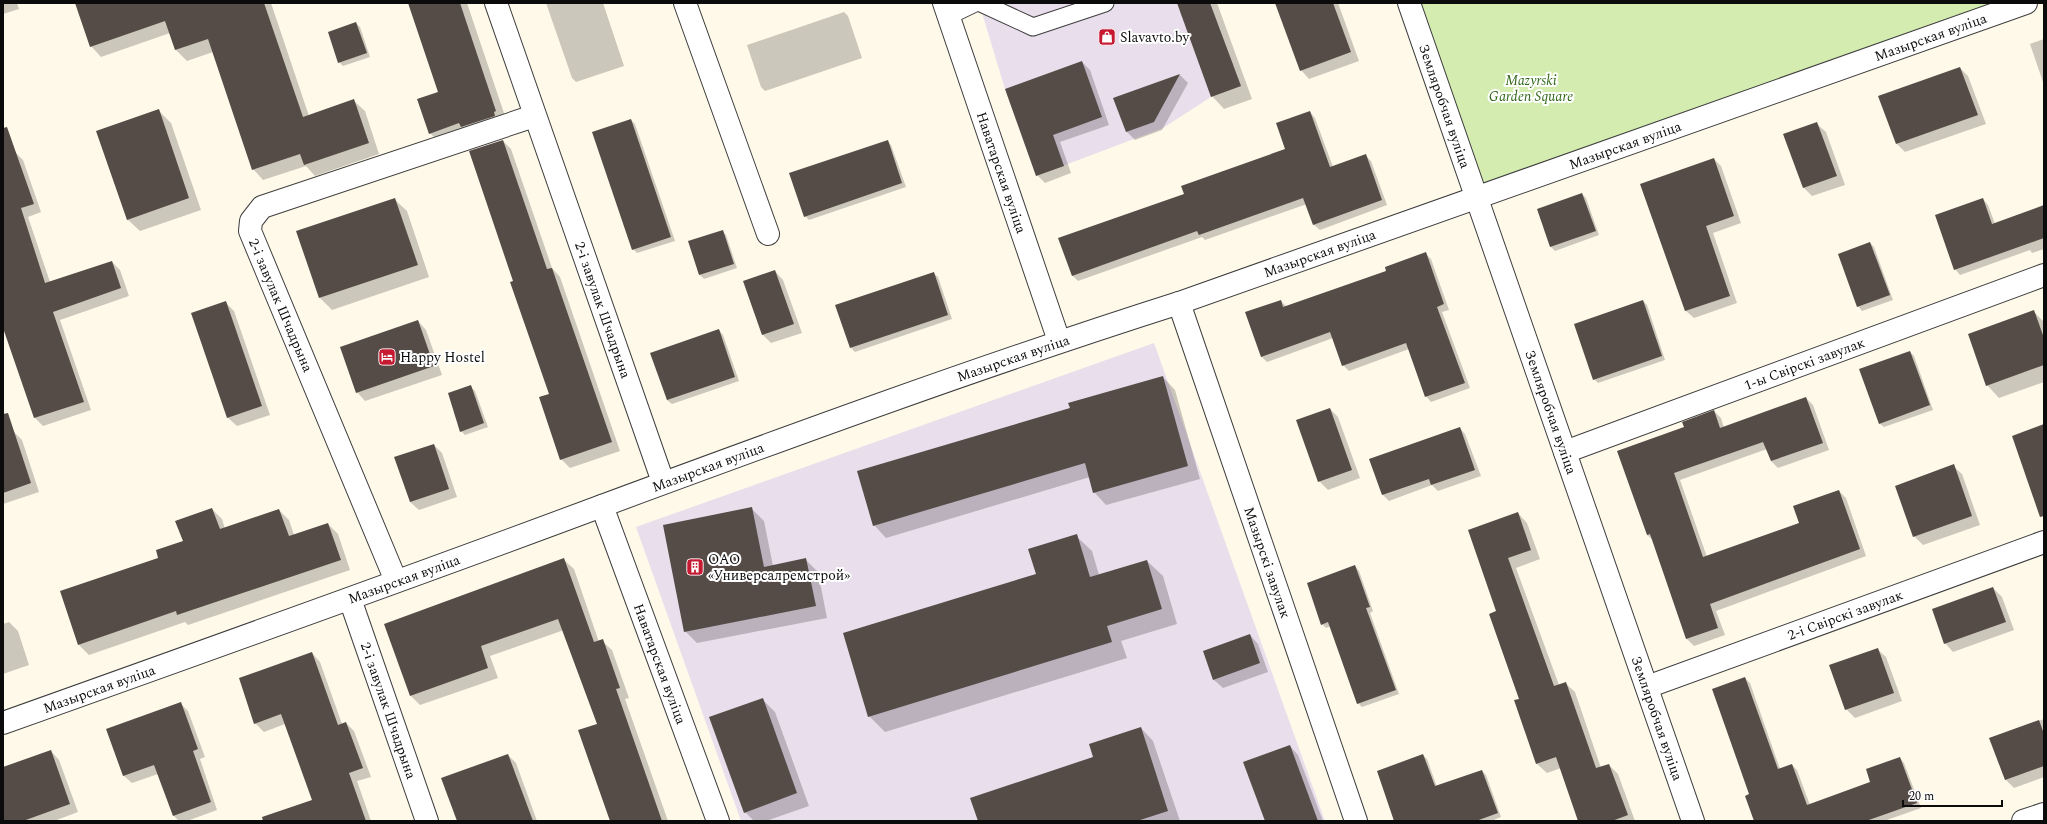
<svg xmlns="http://www.w3.org/2000/svg" width="2047" height="824" font-family="Spectral,serif">
<style>
.industrial{fill:#e9deeb}
.green{fill:#d5ecb1}
.shadow{fill:#0003}
.building{fill:#554b47}
.lines{fill:none;stroke-linecap:round;stroke-linejoin:round}
.service-casing{stroke:#3e3e3e;stroke-width:19}
.minor-casing{stroke:#3e3e3e;stroke-width:24}
.service{stroke:#fff;stroke-width:17}
.minor{stroke:#fff;stroke-width:22}
.labels{text-anchor:middle;stroke-width:4;stroke-linejoin:round;paint-order:stroke}
.poi-label{font-size:14px;fill:#0b0b0b;stroke:#fff;text-anchor:start}
.street-label{font-size:14px;fill:#0b0b0b;stroke:#fff}
.park-label{font-size:14px;font-style:italic;fill:#2f6718;stroke:#fff}
</style>
<rect width="100%" height="100%" fill="#fff9ea"/>
<g class="industrial">
<path d="M979 3H1210L1241 86 1211 97 1163 128 1036 176 1005 89Z"/>
<path d="M1154 343 1325 821H741L636 527Z"/>
</g>
<path class="green" d="M1410 3H2026L1478 198Z"/>
<g class="shadow">
<path d="M3 3H17L19 9 3 14Z"/>
<path d="M76 3H271L309 116 354 101 365 111 379 154 315 176 306 166 263 180 253 169 213 52 187 61 176 50 170 33 101 57 91 46Z"/>
<path d="M409 3H467L507 122 441 144 430 133 440 92Z"/>
<path d="M546 3H603L624 66 576 82 572 78Z"/>
<path d="M1178 3H1217L1252 99 1224 109 1212 96Z"/>
<path d="M1276 3H1338L1359 61 1309 79 1301 70Z"/>
<path d="M844 12 848 16 862 58 765 91 761 87 747 45Z"/>
<path d="M356 23 360 27 370 57 343 66 339 62Z"/>
<path d="M2044 39V85L2030 44Z"/>
<path d="M1082 62 1090 70 1109 125 1060 142 1071 173 1045 183 1037 175Z"/>
<path d="M1960 68 1968 76 1986 124 1905 152 1897 144Z"/>
<path d="M1180 75 1188 83 1162 130 1135 140 1127 132 1114 98Z"/>
<path d="M159 111 171 123 201 210 140 231 127 219Z"/>
<path d="M1310 112 1315 118 1333 167 1365 155 1371 161 1387 205 1320 230 1314 225 1307 204 1205 240 1202 237 1078 281 1072 275 1185 194 1287 149Z"/>
<path d="M631 120 635 124 675 241 637 253 633 249Z"/>
<path d="M1817 124 1826 132 1845 185 1812 196 1804 188 1784 135Z"/>
<path d="M503 141 511 149 552 268 560 277 620 451 570 468 561 459 551 394 514 282Z"/>
<path d="M887 141 891 145 906 187 809 220 805 216Z"/>
<path d="M15 152 23 160 41 212 28 217 50 282 112 262 120 270 129 296 60 320 91 410 43 426 35 418 3 326V156Z"/>
<path d="M1714 159 1721 166 1741 223 1713 233 1737 303 1694 318 1686 311 1642 185Z"/>
<path d="M1582 194 1586 198 1599 235 1555 251 1551 247 1538 210Z"/>
<path d="M394 199 407 211 429 277 332 310 320 298Z"/>
<path d="M1983 199 1988 205 1995 224 2044 206V249L2032 253 2030 250 1960 275 1955 269Z"/>
<path d="M722 231 726 235 737 268 704 279 700 275 689 242Z"/>
<path d="M1870 243 1874 247 1893 300 1862 311 1858 306Z"/>
<path d="M1426 254 1431 259 1449 310 1442 312 1470 388 1431 402 1426 396 1409 349 1349 371 1343 365 1333 338 1267 362 1261 356 1281 301 1287 307 1387 271Z"/>
<path d="M775 271 783 280 802 333 771 343 763 335 745 281Z"/>
<path d="M933 273 938 277 952 319 855 352 851 348Z"/>
<path d="M1643 301 1647 305 1665 360 1598 383 1594 379Z"/>
<path d="M226 303 234 311 270 415 237 426 228 418 193 314Z"/>
<path d="M2034 312 2044 322V382L1999 398 1987 385Z"/>
<path d="M418 321 426 330 442 375 365 401 357 392Z"/>
<path d="M719 330 723 335 739 381 672 404 667 400 652 353Z"/>
<path d="M1910 352 1914 356 1933 410 1884 427 1879 423Z"/>
<path d="M1163 377 1175 390 1200 479 1106 505 1094 492 1090 477 886 538 874 525 1071 409Z"/>
<path d="M471 387 475 391 488 427 465 435 461 431Z"/>
<path d="M1806 398 1813 405 1829 450 1778 468 1771 461 1767 449 1680 480 1707 557 1800 524 1839 491 1846 498 1866 556 1716 611 1725 635 1694 646 1687 639 1653 540 1647 535 1685 428 1714 411 1721 418 1724 428Z"/>
<path d="M1330 409 1338 417 1360 478 1328 490 1319 481Z"/>
<path d="M1460 428 1465 434 1481 476 1438 491 1432 485 1389 501 1383 495 1370 459Z"/>
<path d="M14 432 22 440 39 492 3 504V435Z"/>
<path d="M434 445 442 453 457 497 419 510 410 502Z"/>
<path d="M1953 466 1962 474 1980 525 1923 545 1914 536Z"/>
<path d="M751 508 764 521 773 566 806 560 818 572 827 618 697 643 685 631Z"/>
<path d="M212 509 222 519 225 529 279 510 289 520 294 535 328 524 338 534 350 570 188 625 185 622 89 655 79 645 159 558 184 542Z"/>
<path d="M1518 513 1527 523 1540 559 1516 568 1559 685 1565 683 1575 692 1601 768 1609 765 1618 774 1635 821H1579L1561 768 1547 773 1537 764 1515 701 1520 699 1498 612 1469 530Z"/>
<path d="M1076 536 1092 551 1099 575 1147 561 1163 576 1177 624 1121 641 1127 658 885 732 869 716 1037 575Z"/>
<path d="M564 560 574 569 599 642 602 641 612 650 629 698 625 699 668 821H614L598 724 564 630 490 656 498 678 420 705 411 696Z"/>
<path d="M1355 566 1359 571 1373 611 1370 613 1399 694 1362 707 1358 703 1331 626 1326 628 1322 624Z"/>
<path d="M1993 588 2002 597 2014 630 1953 652 1945 643Z"/>
<path d="M9 622 18 631 29 665 3 674V624Z"/>
<path d="M1250 635 1258 644 1268 672 1223 688 1214 680 1204 652Z"/>
<path d="M1877 649 1886 657 1902 701 1855 718 1846 709Z"/>
<path d="M312 653 320 662 342 724 346 723 354 731 371 777 357 781 371 821H265L313 800 285 724 264 732 255 723Z"/>
<path d="M1745 678 1750 683 1780 769 1792 765 1797 770 1810 805 1872 783 1900 758 1904 763 1921 808 1884 821H1755L1751 795Z"/>
<path d="M762 699 775 712 809 806 766 821H754L745 812Z"/>
<path d="M181 704 188 711 205 757 200 759 217 810 187 821H179L174 816 158 774 132 783 124 776 108 730Z"/>
<path d="M2044 719V777L2014 788 2005 779 1990 738Z"/>
<path d="M1141 728 1153 741 1180 821H979L1095 758Z"/>
<path d="M1290 746 1298 755 1323 821H1266Z"/>
<path d="M51 751 59 760 78 812 54 821H3V770Z"/>
<path d="M508 755 516 763 537 821H458Z"/>
<path d="M1423 755 1427 759 1437 787 1482 771 1486 775 1501 817 1491 821H1395Z"/>
</g>
<g class="building">
<path d="M75 3H264L303 117 354 99 369 143 304 165 300 154 252 170 208 39 175 50 165 21 90 47Z"/>
<path d="M408 3H460L496 111 494 112 495 116 461 127 459 123 429 134 417 99 438 92Z"/>
<path d="M1177 3H1210L1241 86 1211 97Z"/>
<path d="M1275 3H1333L1351 52 1300 71Z"/>
<path d="M356 22 367 53 338 63 328 32Z"/>
<path d="M1082 61 1102 117 1053 135 1064 166 1036 176 1005 89Z"/>
<path d="M1960 67 1978 115 1896 144 1878 96Z"/>
<path d="M1180 74 1154 122 1126 132 1113 98Z"/>
<path d="M159 109 189 198 127 220 96 131Z"/>
<path d="M1310 111 1330 167 1366 154 1382 200 1313 225 1303 198 1199 235 1197 231 1072 276 1058 238 1184 194 1181 186 1285 149 1276 123Z"/>
<path d="M631 119 671 237 632 250 592 132Z"/>
<path d="M1817 122 1837 176 1803 188 1783 134Z"/>
<path d="M7 127 34 204 21 208 45 283 112 261 121 288 53 312 84 402 34 418 3 328V128Z"/>
<path d="M503 140 547 269 552 268 612 442 560 460 539 397 549 394 510 282 513 281 469 151Z"/>
<path d="M888 140 902 183 804 217 789 173Z"/>
<path d="M1714 158 1734 216 1706 226 1730 296 1685 311 1640 184Z"/>
<path d="M1582 193 1596 231 1550 247 1537 209Z"/>
<path d="M395 198 418 265 319 298 296 231Z"/>
<path d="M1983 198 1992 224 2044 205V238L1954 270 1935 215Z"/>
<path d="M723 230 734 264 699 275 688 241Z"/>
<path d="M1870 242 1890 295 1857 307 1838 254Z"/>
<path d="M1426 252 1444 304 1437 307 1465 383 1425 397 1406 343 1342 366 1330 332 1261 357 1245 312 1281 300 1283 307 1386 271 1385 267Z"/>
<path d="M775 270 794 324 762 335 743 281Z"/>
<path d="M934 272 948 315 850 348 835 305Z"/>
<path d="M1643 300 1662 356 1593 380 1574 324Z"/>
<path d="M226 301 262 406 227 418 191 313Z"/>
<path d="M2034 310 2044 338V365L1986 386 1968 334Z"/>
<path d="M418 320 434 366 356 393 340 347Z"/>
<path d="M719 329 735 377 667 400 650 353Z"/>
<path d="M1910 351 1930 405 1879 424 1859 369Z"/>
<path d="M1163 376 1188 466 1093 493 1085 463 873 526 857 471 1070 408 1068 403Z"/>
<path d="M471 385 484 423 460 432 448 393Z"/>
<path d="M1806 397 1823 443 1771 461 1763 442 1674 473 1703 557 1799 523 1793 506 1839 490 1860 549 1710 604 1718 628 1686 639 1650 534 1647 535 1617 451 1684 427 1682 422 1714 410 1720 428Z"/>
<path d="M1330 408 1352 470 1318 482 1296 420Z"/>
<path d="M8 413 31 483 3 493V414Z"/>
<path d="M2044 424V516L2040 517 2012 436Z"/>
<path d="M1460 427 1475 470 1431 485 1429 479 1382 495 1369 459Z"/>
<path d="M434 444 449 489 410 502 394 457Z"/>
<path d="M1954 464 1972 516 1913 537 1895 486Z"/>
<path d="M752 507 764 567 806 558 816 606 684 632 663 525Z"/>
<path d="M212 508 220 529 279 509 289 536 328 523 341 560 177 615 176 611 78 645 60 591 158 558 156 550 183 541 175 521Z"/>
<path d="M1518 512 1531 550 1508 558 1554 686 1566 682 1596 768 1609 764 1628 815 1612 821H1578L1556 757 1536 764 1514 700 1519 699 1489 614 1496 611 1468 530Z"/>
<path d="M1077 534 1090 577 1147 560 1162 609 1107 626 1112 642 868 717 843 633 1036 574 1028 549Z"/>
<path d="M564 558 594 642 603 639 620 688 616 689 662 821H610L578 730 597 724 558 619 481 646 488 668 410 696 384 624Z"/>
<path d="M1355 565 1370 607 1366 608 1396 690 1357 704 1328 622 1321 625 1307 583Z"/>
<path d="M1993 587 2006 622 1944 644 1932 609Z"/>
<path d="M1250 634 1260 663 1213 680 1203 651Z"/>
<path d="M1878 648 1894 693 1845 710 1829 665Z"/>
<path d="M312 652 338 725 346 722 363 768 349 773 366 821H263L262 817 312 800 281 714 254 724 239 678Z"/>
<path d="M1745 677 1778 769 1792 764 1807 805 1870 782 1866 769 1900 757 1917 803 1866 821H1754L1745 796 1749 794 1712 689Z"/>
<path d="M763 698 797 793 744 813 709 717Z"/>
<path d="M181 702 198 749 193 751 211 802 173 816 154 765 123 776 106 729Z"/>
<path d="M2039 720 2044 734V766L2005 780 1989 738Z"/>
<path d="M1141 727 1168 811 1137 821H978L970 798 1093 757 1089 744Z"/>
<path d="M1290 745 1318 821H1265L1243 762Z"/>
<path d="M51 750 70 804 23 821H3V767Z"/>
<path d="M508 754 533 821H457L441 778Z"/>
<path d="M1423 754 1435 786 1482 770 1498 813 1476 821H1394L1377 771Z"/>
</g>
<g class="lines">
<defs>
<g id="service">
<path d="M981 3 1033 27 1105 3"/>
<path d="M948 16 975 3"/>
</g>
<g id="minor">
<path id="s1" d="M496 3 663 482"/>
<path d="M685 3 768 234"/>
<path id="s2" d="M944 3 1059 341"/>
<path id="s3" d="M1409 3 1693 821"/>
<path id="s4" d="M1179 303 1356 821"/>
<path id="s5" d="M1565 452 2044 275"/>
<path id="s6" d="M602 506 718 821"/>
<path d="M396 581 250 231 251 221 262 207 534 116"/>
<path id="s7" d="M350 599 427 821"/>
<path id="s8" d="M1647 687 2044 542"/>
<path id="s9" d="M3 723C202 652 401 581 599 507 791 436 984 365 1179 303L2026 3"/>
<path d="M2023 821 2044 814"/>
</g>
</defs>
<use href="#service" class="service-casing"/>
<use href="#minor" class="minor-casing"/>
<use href="#service" class="service"/>
<use href="#minor" class="minor"/>
</g>
<defs>
<symbol id="shop-square" viewBox="-11 -11 22 22"><rect x="-9" y="-9" width="18" height="18" rx="4" fill="#c51a31" stroke="#fff"/><path d="M-5-2.5h2.3a2.7 3.5 0 0 1 5.4 0H5L5.5 6h-11ZM-1.5-2.5h3a1.5 2.3 0 0 0-3 0Z" fill="#fff"/></symbol>
<symbol id="hotel-square" viewBox="-11 -11 22 22"><rect x="-9" y="-9" width="18" height="18" rx="4" fill="#c51a31" stroke="#fff"/><path d="M-6-4.5h1.5V1H6V5H4.5V3h-9V5H-6ZM-4 0a1.8 1.8 0 1 1 3.6 0ZM.5 0V-2.5h3Q6-2.5 6 0Z" fill="#fff"/></symbol>
<symbol id="building-square" viewBox="-11 -11 22 22"><rect x="-9" y="-9" width="18" height="18" rx="4" fill="#c51a31" stroke="#fff"/><path d="M-4-6H4V6H1V3H-1V6H-4ZM-2.5-4.3h1.7v1.8h-1.7ZM.8-4.3h1.7v1.8H.8ZM-2.5-1h1.7V.8h-1.7ZM.8-1h1.7V.8H.8Z" fill="#fff"/></symbol>
</defs>
<g fill-rule="evenodd">
<use href="#shop-square" x="1097" y="27" width="20" height="20"/>
<use href="#hotel-square" x="377" y="347" width="20" height="20"/>
<use href="#building-square" x="685" y="557" width="20" height="20"/>
</g>
<g class="labels">
<g class="poi-label">
<text x="1120" y="42">Slavavto.by</text>
<text x="400" y="362">Happy Hostel</text>
<text x="708" y="564">ОАО<tspan x="708" dy="16">«Универсалремстрой»</tspan></text>
</g>
<g class="street-label">
<text dy="5" stroke="none"><textPath href="#s9" startOffset="2046">Мазырская вуліца</textPath></text>
<text dy="5" stroke="none"><textPath href="#s3" startOffset="109">Земляробчая вуліца</textPath></text>
<text dy="5" stroke="none"><textPath href="#s9" startOffset="1722">Мазырская вуліца</textPath></text>
<text dy="5" stroke="none"><textPath href="#s2" startOffset="179">Наватарская вуліца</textPath></text>
<text dy="5" stroke="none"><textPath href="#s9" startOffset="1398">Мазырская вуліца</textPath></text>
<text transform="translate(281 305) rotate(67)" y="5">2-і завулак Шчадрына</text>
<text dy="5" stroke="none"><textPath href="#s1" startOffset="325">2-і завулак Шчадрына</textPath></text>
<text dy="5" stroke="none"><textPath href="#s9" startOffset="1074">Мазырская вуліца</textPath></text>
<text dy="5" stroke="none"><textPath href="#s5" startOffset="255">1-ы Свірскі завулак</textPath></text>
<text dy="5" stroke="none"><textPath href="#s3" startOffset="433">Земляробчая вуліца</textPath></text>
<text dy="5" stroke="none"><textPath href="#s9" startOffset="750">Мазырская вуліца</textPath></text>
<text dy="5" stroke="none"><textPath href="#s4" startOffset="274">Мазырскі завулак</textPath></text>
<text dy="5" stroke="none"><textPath href="#s9" startOffset="426">Мазырская вуліца</textPath></text>
<text dy="5" stroke="none"><textPath href="#s8" startOffset="211">2-і Свірскі завулак</textPath></text>
<text dy="5" stroke="none"><textPath href="#s6" startOffset="168">Наватарская вуліца</textPath></text>
<text dy="5" stroke="none"><textPath href="#s9" startOffset="102">Мазырская вуліца</textPath></text>
<text dy="5" stroke="none"><textPath href="#s7" startOffset="118">2-і завулак Шчадрына</textPath></text>
<text dy="5" stroke="none"><textPath href="#s3" startOffset="757">Земляробчая вуліца</textPath></text>
</g>
<g class="park-label">
<text x="1531" y="85">Mazyrski<tspan x="1531" dy="16">Garden Square</tspan></text>
</g>
</g>
<rect width="2047" height="824" fill="none" stroke="#0b0b0b" stroke-width="8"/>
<path d="M1903 800v6h99v-6" fill="none" stroke="#0b0b0b" stroke-width="2"/>
<text x="1909" y="800" font-size="12" fill="#0b0b0b" stroke="#ffffff" stroke-width="3" paint-order="stroke">20 m</text>
</svg>
